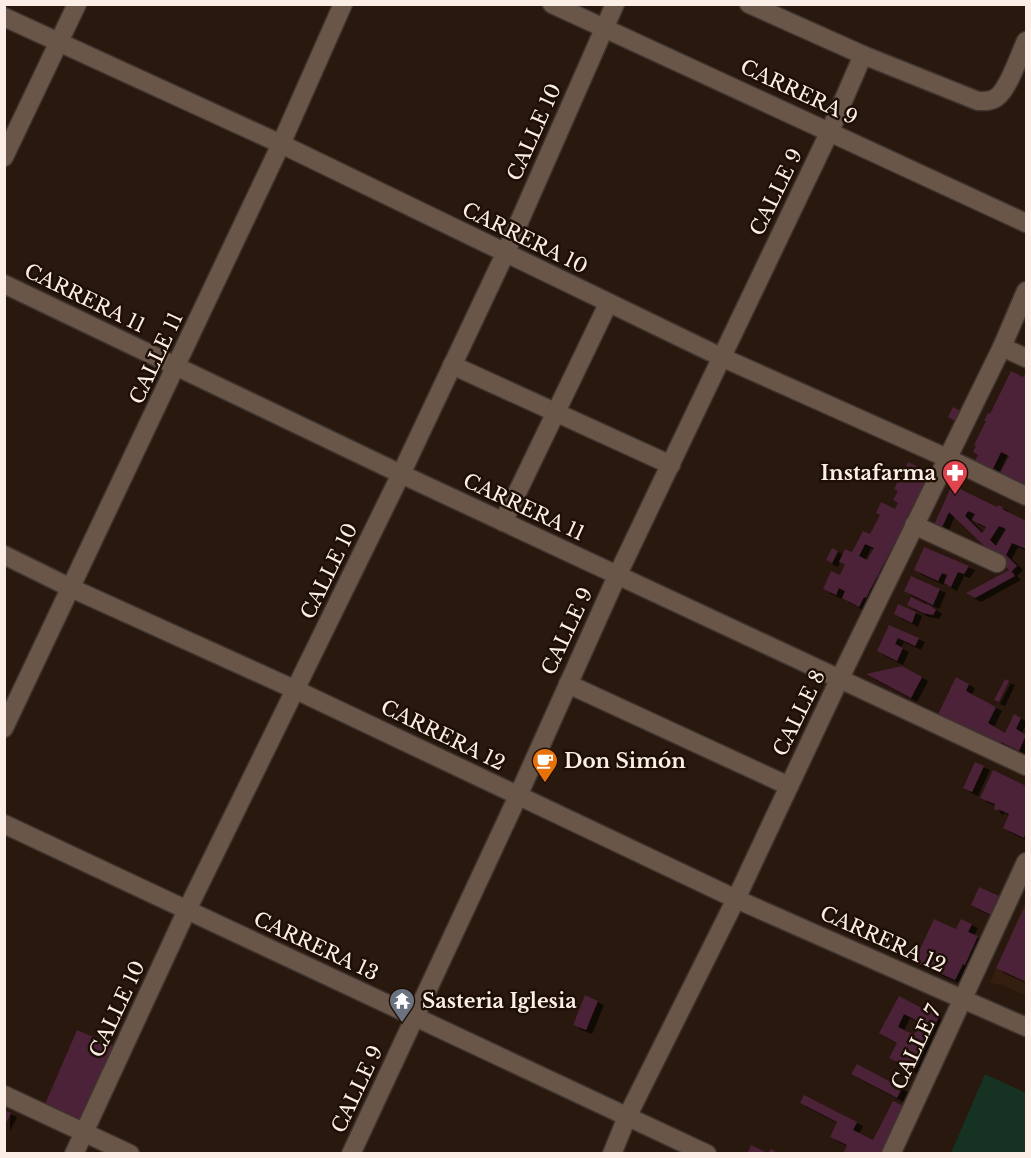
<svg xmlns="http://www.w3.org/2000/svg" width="1031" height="1158" font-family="'Libre Baskerville',serif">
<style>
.built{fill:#331e0f}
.green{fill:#153223}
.building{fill:#4b2037;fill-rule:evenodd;filter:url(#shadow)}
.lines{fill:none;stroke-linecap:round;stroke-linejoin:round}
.minor-casing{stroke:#3f332e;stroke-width:21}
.minor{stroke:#695649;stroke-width:18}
.labels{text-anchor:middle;stroke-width:5;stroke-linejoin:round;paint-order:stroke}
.street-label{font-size:20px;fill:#faeee7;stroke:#1e0f05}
.poi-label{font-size:20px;font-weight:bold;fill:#faeee7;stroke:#1e0f05;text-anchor:start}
</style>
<defs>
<filter id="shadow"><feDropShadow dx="6" dy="4" stdDeviation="0" flood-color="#0009"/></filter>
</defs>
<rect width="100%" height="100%" fill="#28180d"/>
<path class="built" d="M1026 899V996L1002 985 990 983Z"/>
<path class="green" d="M985 1074 1026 1093V1153H951Z"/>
<g class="building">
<path d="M1011 371 1023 377 1025 374 1026 375 1025 412 1026 413V488L999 475 1009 456 1001 452 992 471 974 462 978 455 973 452 976 446 974 445 986 421H984L988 413 990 414Z"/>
<path d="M953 407 963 412 958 423 948 417Z"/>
<path d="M908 462 931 473 866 598 864 597 859 607 842 598 845 591 839 588 836 595 823 589 831 571 840 575 845 564 839 562 845 549 852 552 863 531 870 534 880 515 876 513 881 502 895 509 898 503 893 500 898 491 894 489ZM865 544 874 548 867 560 859 556Z"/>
<path d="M954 486 997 507 998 505 1003 507 1002 509 1026 521V549L1012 543 1006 555 1017 566 1011 572 1015 576 975 598 966 593 1009 570 949 512 940 532 929 536 951 487ZM968 511 975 514 972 520 986 527 982 533 965 516ZM999 526 1006 529 996 546 990 540Z"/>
<path d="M924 547 969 566 964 574 958 572 951 587 944 583 947 575 942 573 938 581 914 570Z"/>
<path d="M832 548 838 551 832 563 826 560Z"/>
<path d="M911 576 940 589 933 605 904 591Z"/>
<path d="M911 597 927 605 928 604 936 610 933 615 923 613 907 605Z"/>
<path d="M898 604 916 612 912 623 894 614Z"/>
<path d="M889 625 919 638 915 646 898 638 895 644 903 648 897 661 877 651Z"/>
<path d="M902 666 922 677 911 698 866 674Z"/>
<path d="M956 677 969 684 966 691 996 707 988 723 1005 733 1014 714 1021 718 1016 729 1026 735 1019 751 1001 742 1000 745 938 714Z"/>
<path d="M1005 679 1009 681 999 702 994 700Z"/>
<path d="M975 762 984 766 972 792 963 788Z"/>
<path d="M993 770 1026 786V831L1024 838 1003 828 1009 814 998 809 997 811 994 809 995 804 980 798Z"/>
<path d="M979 887 999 896 991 915 971 905Z"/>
<path d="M1026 904V982L996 968Z"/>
<path d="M934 919 956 929 961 919 972 924 968 932 978 936 965 965 963 964 955 980 914 962Z"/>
<path d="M585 995 598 1001 586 1030 573 1025Z"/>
<path d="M899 996 939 1017 912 1070 889 1058 897 1043 879 1033ZM904 1014 920 1022 914 1035 898 1027Z"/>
<path d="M77 1030 114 1046 81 1120 45 1104Z"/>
<path d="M857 1064 902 1088 897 1098 851 1074Z"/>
<path d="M804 1095 857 1122 853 1130 873 1140 893 1101 908 1108 885 1154H843L847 1145 830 1137 837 1122 800 1103Z"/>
<path d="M4 1110 11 1113 4 1127Z"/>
<path d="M751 1145 768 1153 771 1149 779 1154H747Z"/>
</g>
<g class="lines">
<defs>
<g id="minor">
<path d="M552 4 1026 223"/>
<path d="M4 17 281 144 721 357 947 458 1026 496"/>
<path d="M863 55 978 101C984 101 991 102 997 97 1009 88 1019 56 1026 41"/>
<path d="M4 157 77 4"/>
<path d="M4 284 401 474 1026 766"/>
<path d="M1002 347 1026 358"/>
<path d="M452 365 671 465"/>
<path d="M503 522 608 304"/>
<path d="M914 525 997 563"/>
<path d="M4 555 71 588 296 690 736 899 1026 1027"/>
<path d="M568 684 789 786"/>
<path d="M4 728 281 144 343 4"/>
<path d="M4 824 707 1154"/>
<path d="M4 1095 130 1154"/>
<path d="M74 1154 187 910 401 474 505 254 615 4"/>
<path d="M351 1154 518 796 617 576 830 131 863 55 749 4"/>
<path d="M612 1154 627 1117 736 899 839 680 1002 347 1026 291"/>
<path d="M891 1154 1026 862"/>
</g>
</defs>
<use href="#minor" class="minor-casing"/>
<use href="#minor" class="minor"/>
</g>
<defs>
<symbol id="pharmacy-pin" viewBox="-11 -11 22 30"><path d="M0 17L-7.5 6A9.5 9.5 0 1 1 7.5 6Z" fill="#e0444e" stroke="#1e0f05"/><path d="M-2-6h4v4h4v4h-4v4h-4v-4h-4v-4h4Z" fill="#fff"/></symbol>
<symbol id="cafe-pin" viewBox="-11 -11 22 30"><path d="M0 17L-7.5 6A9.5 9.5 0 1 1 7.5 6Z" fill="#e8710a" stroke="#1e0f05"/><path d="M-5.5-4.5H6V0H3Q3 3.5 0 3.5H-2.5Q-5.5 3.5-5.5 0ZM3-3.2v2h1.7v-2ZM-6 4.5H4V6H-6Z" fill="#fff"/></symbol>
<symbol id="temple-pin" viewBox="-11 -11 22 30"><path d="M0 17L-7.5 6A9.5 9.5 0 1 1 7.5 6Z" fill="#6b7280" stroke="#1e0f05"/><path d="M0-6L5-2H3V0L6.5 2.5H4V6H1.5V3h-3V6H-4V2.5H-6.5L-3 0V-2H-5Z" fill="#fff"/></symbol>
</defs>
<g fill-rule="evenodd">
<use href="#pharmacy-pin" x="940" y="458" width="30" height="40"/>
<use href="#cafe-pin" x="530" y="746" width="30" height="40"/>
<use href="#temple-pin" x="387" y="986" width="30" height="40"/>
</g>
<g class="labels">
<g class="street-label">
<text transform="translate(799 92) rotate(25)" y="7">CARRERA 9</text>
<text transform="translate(534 132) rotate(-66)" y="7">CALLE 10</text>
<text transform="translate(776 192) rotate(-64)" y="7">CALLE 9</text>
<text transform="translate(525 238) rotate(26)" y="7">CARRERA 10</text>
<text transform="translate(85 298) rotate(26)" y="7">CARRERA 11</text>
<text transform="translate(156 358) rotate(-65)" y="7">CALLE 11</text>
<text transform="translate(524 507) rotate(25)" y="7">CARRERA 11</text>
<text transform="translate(329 571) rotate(-64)" y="7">CALLE 10</text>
<text transform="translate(567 631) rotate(-65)" y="7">CALLE 9</text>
<text transform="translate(799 713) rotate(-64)" y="7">CALLE 8</text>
<text transform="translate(443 735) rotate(26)" y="7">CARRERA 12</text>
<text transform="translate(883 939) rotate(24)" y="7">CARRERA 12</text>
<text transform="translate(316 946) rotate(25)" y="7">CARRERA 13</text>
<text transform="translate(117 1009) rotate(-65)" y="7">CALLE 10</text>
<text transform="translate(916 1047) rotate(-65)" y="7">CALLE 7</text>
<text transform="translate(357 1089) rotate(-65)" y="7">CALLE 9</text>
</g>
<g class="poi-label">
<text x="936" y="480" text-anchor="end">Instafarma</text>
<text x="564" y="768">Don Simón</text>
<text x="422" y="1008">Sasteria Iglesia</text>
</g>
</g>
<rect width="1031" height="1158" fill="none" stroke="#faeee7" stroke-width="12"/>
</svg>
